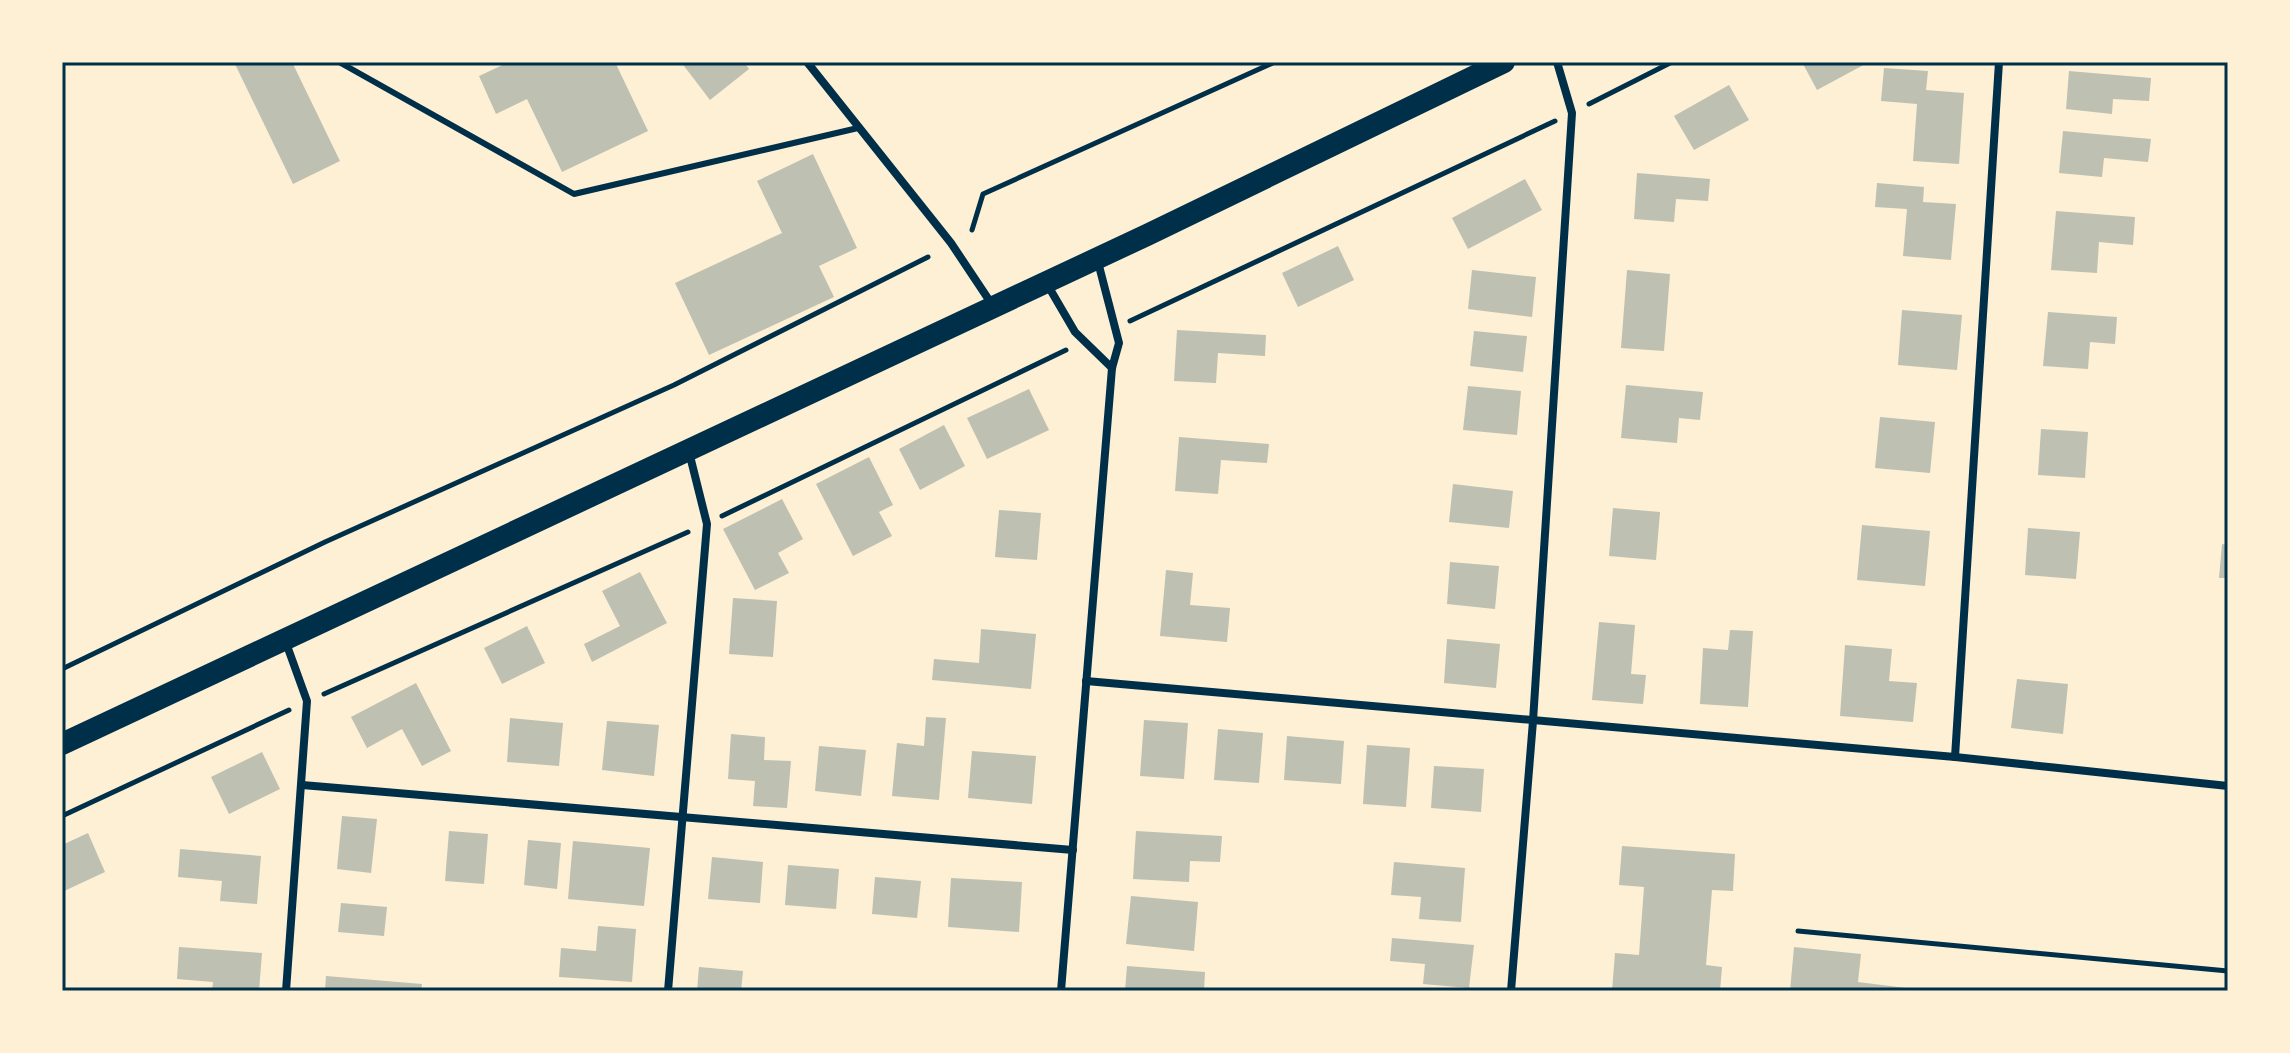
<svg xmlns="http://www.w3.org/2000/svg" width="2290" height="1053" font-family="'IBM Plex Sans',sans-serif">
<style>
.building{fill:#bec0b2}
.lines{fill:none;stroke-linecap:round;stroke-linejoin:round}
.path{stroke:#003049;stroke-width:5}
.service{stroke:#003049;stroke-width:6}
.minor{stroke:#003049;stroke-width:8}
.trunk{stroke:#003049;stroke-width:22}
.neatline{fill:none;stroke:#003049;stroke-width:3}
</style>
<rect width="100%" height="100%" fill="#fdf0d5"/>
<g class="building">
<path d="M234 62H292L340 161 293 184Z"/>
<path d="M509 62H615L648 131 562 172 527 99 496 114 479 76Z"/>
<path d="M681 62H744L749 69 710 100Z"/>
<path d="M1802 62H1869L1817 90Z"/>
<path d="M1884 68 1928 71 1926 90 1964 93 1959 164 1913 161 1917 104 1881 101Z"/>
<path d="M2069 71 2151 78 2149 101 2113 99 2112 114 2066 109Z"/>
<path d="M1729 85 1749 120 1694 150 1674 116Z"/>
<path d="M2063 131 2151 139 2148 162 2104 158 2102 177 2059 173Z"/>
<path d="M813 154 857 248 819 266 834 297 709 355 675 283 782 233 757 181Z"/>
<path d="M1637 173 1710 179 1708 201 1676 199 1674 222 1634 219Z"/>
<path d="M1525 179 1542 210 1468 249 1452 218Z"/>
<path d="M1877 183 1924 187 1923 202 1956 204 1951 260 1903 256 1907 209 1875 207Z"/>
<path d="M2056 211 2135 217 2133 245 2099 242 2097 273 2051 270Z"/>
<path d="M1338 246 1354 280 1298 307 1282 273Z"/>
<path d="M1472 270 1536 277 1532 317 1468 309Z"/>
<path d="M1627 270 1670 274 1664 351 1621 348Z"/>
<path d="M1902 310 1962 315 1957 370 1898 365Z"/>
<path d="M2048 312 2117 317 2115 344 2090 342 2088 369 2043 366Z"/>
<path d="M1177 330 1266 335 1265 356 1218 353 1216 383 1174 381Z"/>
<path d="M1474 331 1527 336 1523 372 1470 366Z"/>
<path d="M1626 385 1703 392 1700 420 1679 418 1677 443 1621 438Z"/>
<path d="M1468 386 1521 391 1517 435 1463 430Z"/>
<path d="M1029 389 1049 430 987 459 967 418Z"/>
<path d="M1880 417 1935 422 1930 473 1875 468Z"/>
<path d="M944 425 965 466 920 490 899 449Z"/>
<path d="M2041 429 2088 432 2085 478 2038 475Z"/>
<path d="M1179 437 1269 444 1267 463 1221 460 1218 494 1175 491Z"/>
<path d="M869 457 893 505 879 512 892 536 853 556 816 484Z"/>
<path d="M1453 484 1513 491 1509 528 1449 522Z"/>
<path d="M782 499 803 539 778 553 789 573 755 590 723 529Z"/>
<path d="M1613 508 1660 512 1656 560 1609 556Z"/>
<path d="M999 510 1041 513 1037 560 995 557Z"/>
<path d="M1862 525 1930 531 1925 586 1857 580Z"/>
<path d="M2028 528 2080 532 2076 579 2025 575Z"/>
<path d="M2222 544 2228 545V578H2219Z"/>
<path d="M1450 562 1499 566 1495 609 1447 604Z"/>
<path d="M1166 570 1193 573 1190 605 1230 608 1227 642 1160 636Z"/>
<path d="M640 572 667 623 592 662 584 644 620 626 602 591Z"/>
<path d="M733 598 777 601 773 657 729 654Z"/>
<path d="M1599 622 1635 625 1631 674 1646 675 1643 704 1592 700Z"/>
<path d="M527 626 545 663 502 684 484 648Z"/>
<path d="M981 629 1036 634 1031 689 932 680 934 659 979 663Z"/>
<path d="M1730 630 1753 631 1748 707 1700 704 1703 648 1728 650Z"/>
<path d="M1447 639 1500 644 1496 688 1444 683Z"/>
<path d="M1845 645 1892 649 1889 681 1917 683 1913 722 1840 716Z"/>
<path d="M2017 679 2068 684 2063 734 2011 728Z"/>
<path d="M416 683 451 751 422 766 402 729 367 748 351 717Z"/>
<path d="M926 717 946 718 939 800 892 796 897 743 924 746Z"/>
<path d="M510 718 563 723 559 766 507 762Z"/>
<path d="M1144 720 1188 723 1184 779 1140 776Z"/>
<path d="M607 721 659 725 654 776 602 770Z"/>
<path d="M1218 729 1263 733 1259 783 1214 780Z"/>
<path d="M731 734 765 737 764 760 791 761 787 808 753 806 755 781 728 779Z"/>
<path d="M1287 736 1344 741 1341 784 1284 780Z"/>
<path d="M1367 745 1410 748 1406 807 1363 804Z"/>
<path d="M819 746 866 750 861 796 815 791Z"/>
<path d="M972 751 1036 756 1032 804 968 798Z"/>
<path d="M262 752 280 789 229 814 211 777Z"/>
<path d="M1434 766 1484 769 1481 812 1431 808Z"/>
<path d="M342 816 377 819 371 873 337 869Z"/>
<path d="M449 831 488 834 484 884 445 881Z"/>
<path d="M1136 831 1222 836 1220 862 1190 861 1189 882 1133 879Z"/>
<path d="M88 833 105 872 62 892V845Z"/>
<path d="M528 840 561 843 557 889 524 885Z"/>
<path d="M573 841 650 848 644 906 568 899Z"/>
<path d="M1622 846 1735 854 1733 891 1712 890 1706 965 1722 967 1720 991H1612L1615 953 1639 955 1644 887 1619 885Z"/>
<path d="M180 849 261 856 257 904 220 901 222 881 178 877Z"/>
<path d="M712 857 763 862 760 903 708 899Z"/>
<path d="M1394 862 1465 868 1461 922 1419 919 1421 897 1391 895Z"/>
<path d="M788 865 839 869 836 909 785 905Z"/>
<path d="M875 877 921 881 917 918 872 914Z"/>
<path d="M951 878 1022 882 1019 932 948 927Z"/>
<path d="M1131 896 1198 902 1194 951 1126 944Z"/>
<path d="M341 903 387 907 384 936 338 932Z"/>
<path d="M598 926 636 929 632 982 559 977 561 948 596 951Z"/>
<path d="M1392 938 1474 945 1469 988 1423 984 1425 964 1390 961Z"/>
<path d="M179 947 262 953 259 991H212L213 982 177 979Z"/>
<path d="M1794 947 1861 954 1858 982 1930 991H1790Z"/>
<path d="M1127 966 1205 972 1204 991H1125Z"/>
<path d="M699 967 743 971 741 991H697Z"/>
<path d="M326 976 422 984 421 991H325Z"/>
</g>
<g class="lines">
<g class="path">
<path d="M1589 104 1672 62"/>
<path d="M972 230 983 194 1275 62"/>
<path d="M1130 321 1555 121"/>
<path d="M722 516 1066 350"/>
<path d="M62 669 325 542 674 385 928 257"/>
<path d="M324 694 688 532"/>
<path d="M62 816 289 710"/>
<path d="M1798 931 2228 971"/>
</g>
<path class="service" d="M339 62 574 194 858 128"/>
<g class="minor">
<path d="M807 62 951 243 993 306"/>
<path d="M1047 284 1075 332 1112 368"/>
<path d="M285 640 307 701 286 991"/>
<path d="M1086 681 1955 757 2228 786"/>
<path d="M1955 757 1999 62"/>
<path d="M302 785 1073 850"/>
<path d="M668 991 707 524 689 452"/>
<path d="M1061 991 1112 368 1119 343 1098 262"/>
<path d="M1511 991 1533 721 1572 113 1557 62"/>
</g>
<path class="trunk" d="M62 744 1147 235 1504 62"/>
</g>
<rect width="2290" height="1053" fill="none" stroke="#fdf0d5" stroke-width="128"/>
<rect x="64" y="64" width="2162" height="925" class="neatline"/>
</svg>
